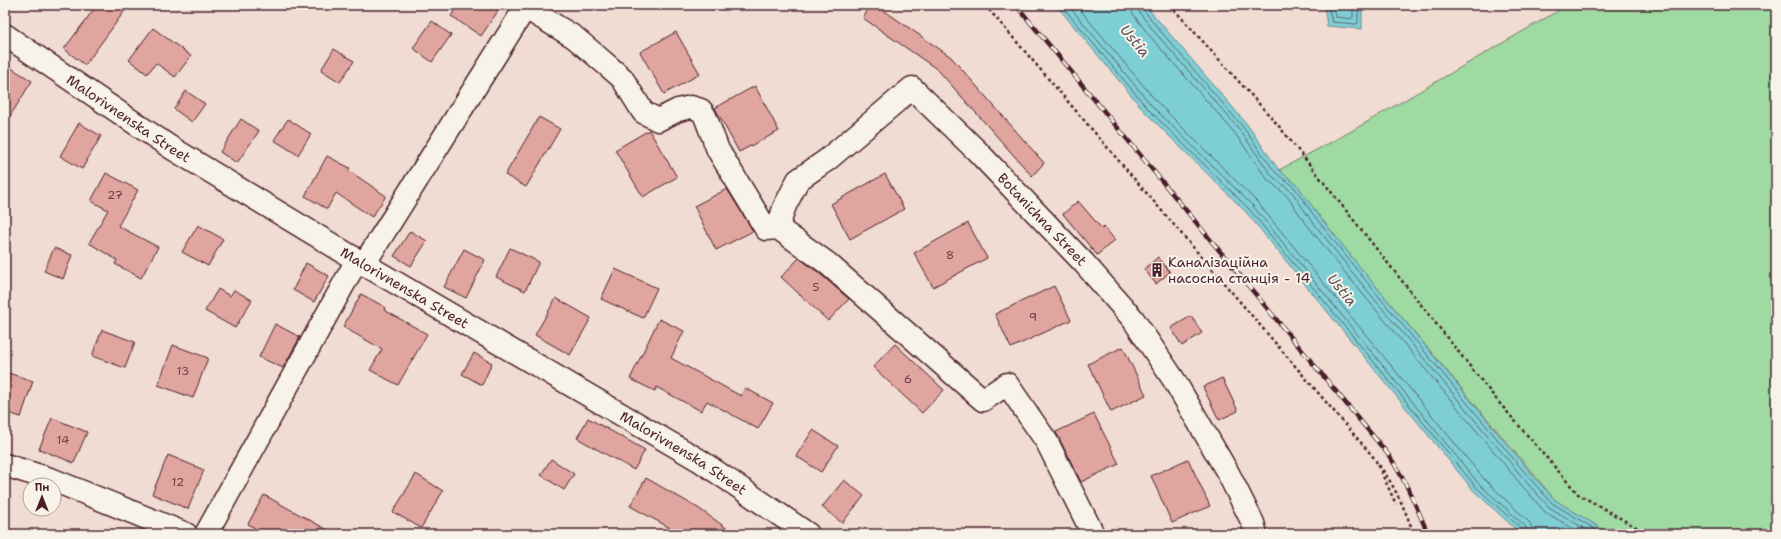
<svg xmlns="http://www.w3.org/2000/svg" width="1781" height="539" font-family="'Shantell Sans',sans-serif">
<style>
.green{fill:#9edaa1;stroke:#747c66}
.water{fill:#7ecfd5;stroke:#698991}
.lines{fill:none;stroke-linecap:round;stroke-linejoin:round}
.shore{stroke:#5f656f;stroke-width:1}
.building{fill:#e0a59f;stroke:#4a1f2b}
.minor-casing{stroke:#4a1f2b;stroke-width:25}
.path{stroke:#4a1f2b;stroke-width:2.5;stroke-dasharray:3 3;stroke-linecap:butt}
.minor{stroke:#f7f3e8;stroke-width:22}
.rail-casing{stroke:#4a1f2b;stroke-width:4.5}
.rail{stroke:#f7f3e8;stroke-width:3;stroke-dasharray:9;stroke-linecap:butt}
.labels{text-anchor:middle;stroke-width:4;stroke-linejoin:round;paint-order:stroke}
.number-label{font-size:12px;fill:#704048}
.street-label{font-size:14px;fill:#4a1f2b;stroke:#f7f3e8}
.poi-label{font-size:14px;fill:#4a1f2b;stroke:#f7f3e8;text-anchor:start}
.water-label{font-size:15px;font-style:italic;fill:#5a545e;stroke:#f7f3e8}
</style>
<rect width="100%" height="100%" fill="#f0dcd2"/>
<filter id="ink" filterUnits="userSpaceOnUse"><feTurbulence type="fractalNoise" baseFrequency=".025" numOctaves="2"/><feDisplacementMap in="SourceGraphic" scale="8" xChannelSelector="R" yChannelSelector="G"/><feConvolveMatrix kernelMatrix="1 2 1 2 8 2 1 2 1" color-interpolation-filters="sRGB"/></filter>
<g filter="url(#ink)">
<path class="green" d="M1568 5H1776V534H1610L1555 500 1359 266 1316 212 1298 186 1279 170 1348 133Z"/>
<g class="water">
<path d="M1056 5H1145L1246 123 1279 170 1298 186 1316 212 1359 266 1535 478 1555 500 1610 534H1521L1473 490 1246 212 1146 113Z"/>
<path d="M1324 5H1362V29L1327 26Z"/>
</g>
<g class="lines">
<g class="shore">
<path d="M1061 5 1149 110 1249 209 1476 487 1522 529 1523 534"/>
<path d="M1068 5 1153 107 1253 206 1479 484 1525 526 1528 534"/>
<path d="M1076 5 1157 102 1257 202 1484 479 1530 523 1534 534"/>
<path d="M1131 5 1133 14 1148 34 1234 132 1267 179 1287 196 1304 221 1347 275 1524 488 1545 512 1582 534"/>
<path d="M1137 5 1139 12 1153 30 1239 129 1272 176 1292 192 1309 217 1352 272 1528 484 1549 507 1593 534"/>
<path d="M1142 5 1143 9 1157 27 1242 126 1276 173 1295 188 1313 214 1356 269 1532 481 1552 503 1603 534"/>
<path d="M1328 5 1332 22 1356 24 1358 23V5"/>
<path d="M1333 5 1336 17 1351 19 1353 17V5"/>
</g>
</g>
<g class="building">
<path d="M97 5H129L85 65 64 49Z"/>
<path d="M459 5H489L498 11 481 36 451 16Z"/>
<path d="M871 5H876L951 57 1044 163 1032 176 938 70 863 18Z"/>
<path d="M432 21 451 35 432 62 413 48Z"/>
<path d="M153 28 191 56 175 77 156 63 147 74 129 60Z"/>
<path d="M676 32 700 74 664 94 640 52Z"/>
<path d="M334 49 354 61 340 82 321 70Z"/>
<path d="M5 64 32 81 5 124Z"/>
<path d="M755 86 779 131 739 152 715 108Z"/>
<path d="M186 91 205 104 192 122 174 109Z"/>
<path d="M539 117 560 129 526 187 505 175Z"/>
<path d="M241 119 259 131 237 163 220 152Z"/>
<path d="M288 119 311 134 298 155 274 140Z"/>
<path d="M79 123 101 136 82 169 60 156Z"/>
<path d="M649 130 677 177 643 197 615 150Z"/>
<path d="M327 156 350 168 348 170 386 196 372 217 336 193 327 209 305 196Z"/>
<path d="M106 173 138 190 118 226 158 247 141 278 115 264 117 260 89 243 108 210 91 201Z"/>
<path d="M885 174 904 209 850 239 831 204Z"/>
<path d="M727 189 753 231 716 250 694 206Z"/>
<path d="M1078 201 1102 229 1104 227 1115 240 1097 255 1063 214Z"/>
<path d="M968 223 987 258 933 287 914 253Z"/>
<path d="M198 225 223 239 208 266 182 252Z"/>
<path d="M410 231 427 241 411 266 394 256Z"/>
<path d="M54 248 72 255 63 279 44 271Z"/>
<path d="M510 248 539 262 525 291 496 277Z"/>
<path d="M464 249 485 260 466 298 444 287Z"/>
<path d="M1158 257 1170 272 1156 284 1144 269Z"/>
<path d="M799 258 819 273 849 299 828 321 781 277Z"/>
<path d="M306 263 329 276 314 302 293 290Z"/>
<path d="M615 269 657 288 643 318 601 299Z"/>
<path d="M1054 286 1071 320 1011 348 995 314Z"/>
<path d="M218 289 230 296 234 290 252 300 235 328 205 311Z"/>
<path d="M361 294 385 307 384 310 427 334 398 385 370 370 382 349 343 327Z"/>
<path d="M556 298 591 318 570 355 535 335Z"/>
<path d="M1191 316 1202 333 1182 346 1171 328Z"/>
<path d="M659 319 684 331 671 358 741 396 745 388 773 403 758 429 707 401 701 411 656 387 655 391 630 379Z"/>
<path d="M275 324 300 337 283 368 259 357Z"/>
<path d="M102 330 135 342 125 368 92 356Z"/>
<path d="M895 344 944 390 922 413 873 367Z"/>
<path d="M173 345 208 358 193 398 158 385Z"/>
<path d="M1123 347 1146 395 1111 412 1088 364Z"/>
<path d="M474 353 492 363 482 385 462 374Z"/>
<path d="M5 372 33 381 21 417 5 412Z"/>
<path d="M1222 378 1238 411 1219 420 1203 387Z"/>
<path d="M1094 414 1119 464 1081 482 1056 432Z"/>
<path d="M52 418 87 432 74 463 39 449Z"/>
<path d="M588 418 645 450 634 470 577 438Z"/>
<path d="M813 430 838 446 821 472 796 456Z"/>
<path d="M168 455 204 470 188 509 152 494Z"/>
<path d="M551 459 574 474 564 490 541 475Z"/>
<path d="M1188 459 1210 506 1172 523 1151 476Z"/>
<path d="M416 474 443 491 421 528 393 512Z"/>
<path d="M646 478 698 508 735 534H681L630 506Z"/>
<path d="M844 480 864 496 842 523 822 507Z"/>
<path d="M264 495 335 534H265L248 524Z"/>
</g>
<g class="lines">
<defs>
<g id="minor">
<path id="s1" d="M521 5 574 37 593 53 622 78 643 112 658 120 678 110 691 107 701 110 705 116 718 150 766 229 778 228 784 208 798 180 827 160 912 88 977 151 1084 263 1133 319 1174 380 1228 473 1253 523 1256 534"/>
<path id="s2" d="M5 35 170 147 357 260 699 460 808 534"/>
<path d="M778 228 827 263 983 400 1007 384 1047 442 1093 534"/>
<path d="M364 264 525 8"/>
<path d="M5 465 53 480 186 534"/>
<path d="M206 534 357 260"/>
</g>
</defs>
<use href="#minor" class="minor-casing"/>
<g class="path">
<path d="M985 5 1375 459 1396 504"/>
<path d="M1170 5 1278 125 1496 399 1578 494 1648 534"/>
<path d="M1379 465C1395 486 1405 510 1414 534"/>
</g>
<use href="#minor" class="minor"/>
<defs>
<path id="rail" d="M1016 5 1387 453C1405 478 1416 506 1428 534"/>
</defs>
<use href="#rail" class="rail-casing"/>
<use href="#rail" class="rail"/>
</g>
</g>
<defs>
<symbol id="building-bare" viewBox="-9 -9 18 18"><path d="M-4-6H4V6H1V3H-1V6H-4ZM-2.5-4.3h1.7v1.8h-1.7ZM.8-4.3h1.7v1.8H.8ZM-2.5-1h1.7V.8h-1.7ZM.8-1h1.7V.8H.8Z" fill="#4a1f2b" stroke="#f7f3e8" stroke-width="2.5" paint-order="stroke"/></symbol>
</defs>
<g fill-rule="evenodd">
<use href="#building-bare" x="1147" y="260" width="20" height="20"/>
</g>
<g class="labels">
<g class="number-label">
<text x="115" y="199">27</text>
<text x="950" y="259">8</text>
<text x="816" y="291">5</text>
<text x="1033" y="321">9</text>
<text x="183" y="375">13</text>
<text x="908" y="383">6</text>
<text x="63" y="444">14</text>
<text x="178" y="486">12</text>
</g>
<g class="street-label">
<text dy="5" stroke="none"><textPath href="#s2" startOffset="149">Malorivnenska Street</textPath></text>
<text dy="5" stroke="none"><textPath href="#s1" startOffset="760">Botanichna Street</textPath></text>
<text dy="5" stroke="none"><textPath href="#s2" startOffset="473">Malorivnenska Street</textPath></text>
<text dy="5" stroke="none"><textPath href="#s2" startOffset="797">Malorivnenska Street</textPath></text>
</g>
<g class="poi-label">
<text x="1168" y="267">Каналізаційна<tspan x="1168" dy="16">насосна станція - 14</tspan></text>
</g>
<g class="water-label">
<text transform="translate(1135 41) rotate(50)" y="5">Ustia</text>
<text transform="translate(1342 290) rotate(51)" y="5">Ustia</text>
</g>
</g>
<rect width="1781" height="539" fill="none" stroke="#f7f3e8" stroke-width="20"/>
<rect x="10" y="10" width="1761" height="519" fill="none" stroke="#4a1f2b" stroke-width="1.5" filter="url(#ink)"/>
<g transform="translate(42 497)"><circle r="19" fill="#f7f3e8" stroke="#b29e9c"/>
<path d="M0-3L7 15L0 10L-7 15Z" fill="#4a1f2b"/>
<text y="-6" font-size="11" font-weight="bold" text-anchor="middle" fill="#4a1f2b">Пн</text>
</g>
</svg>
